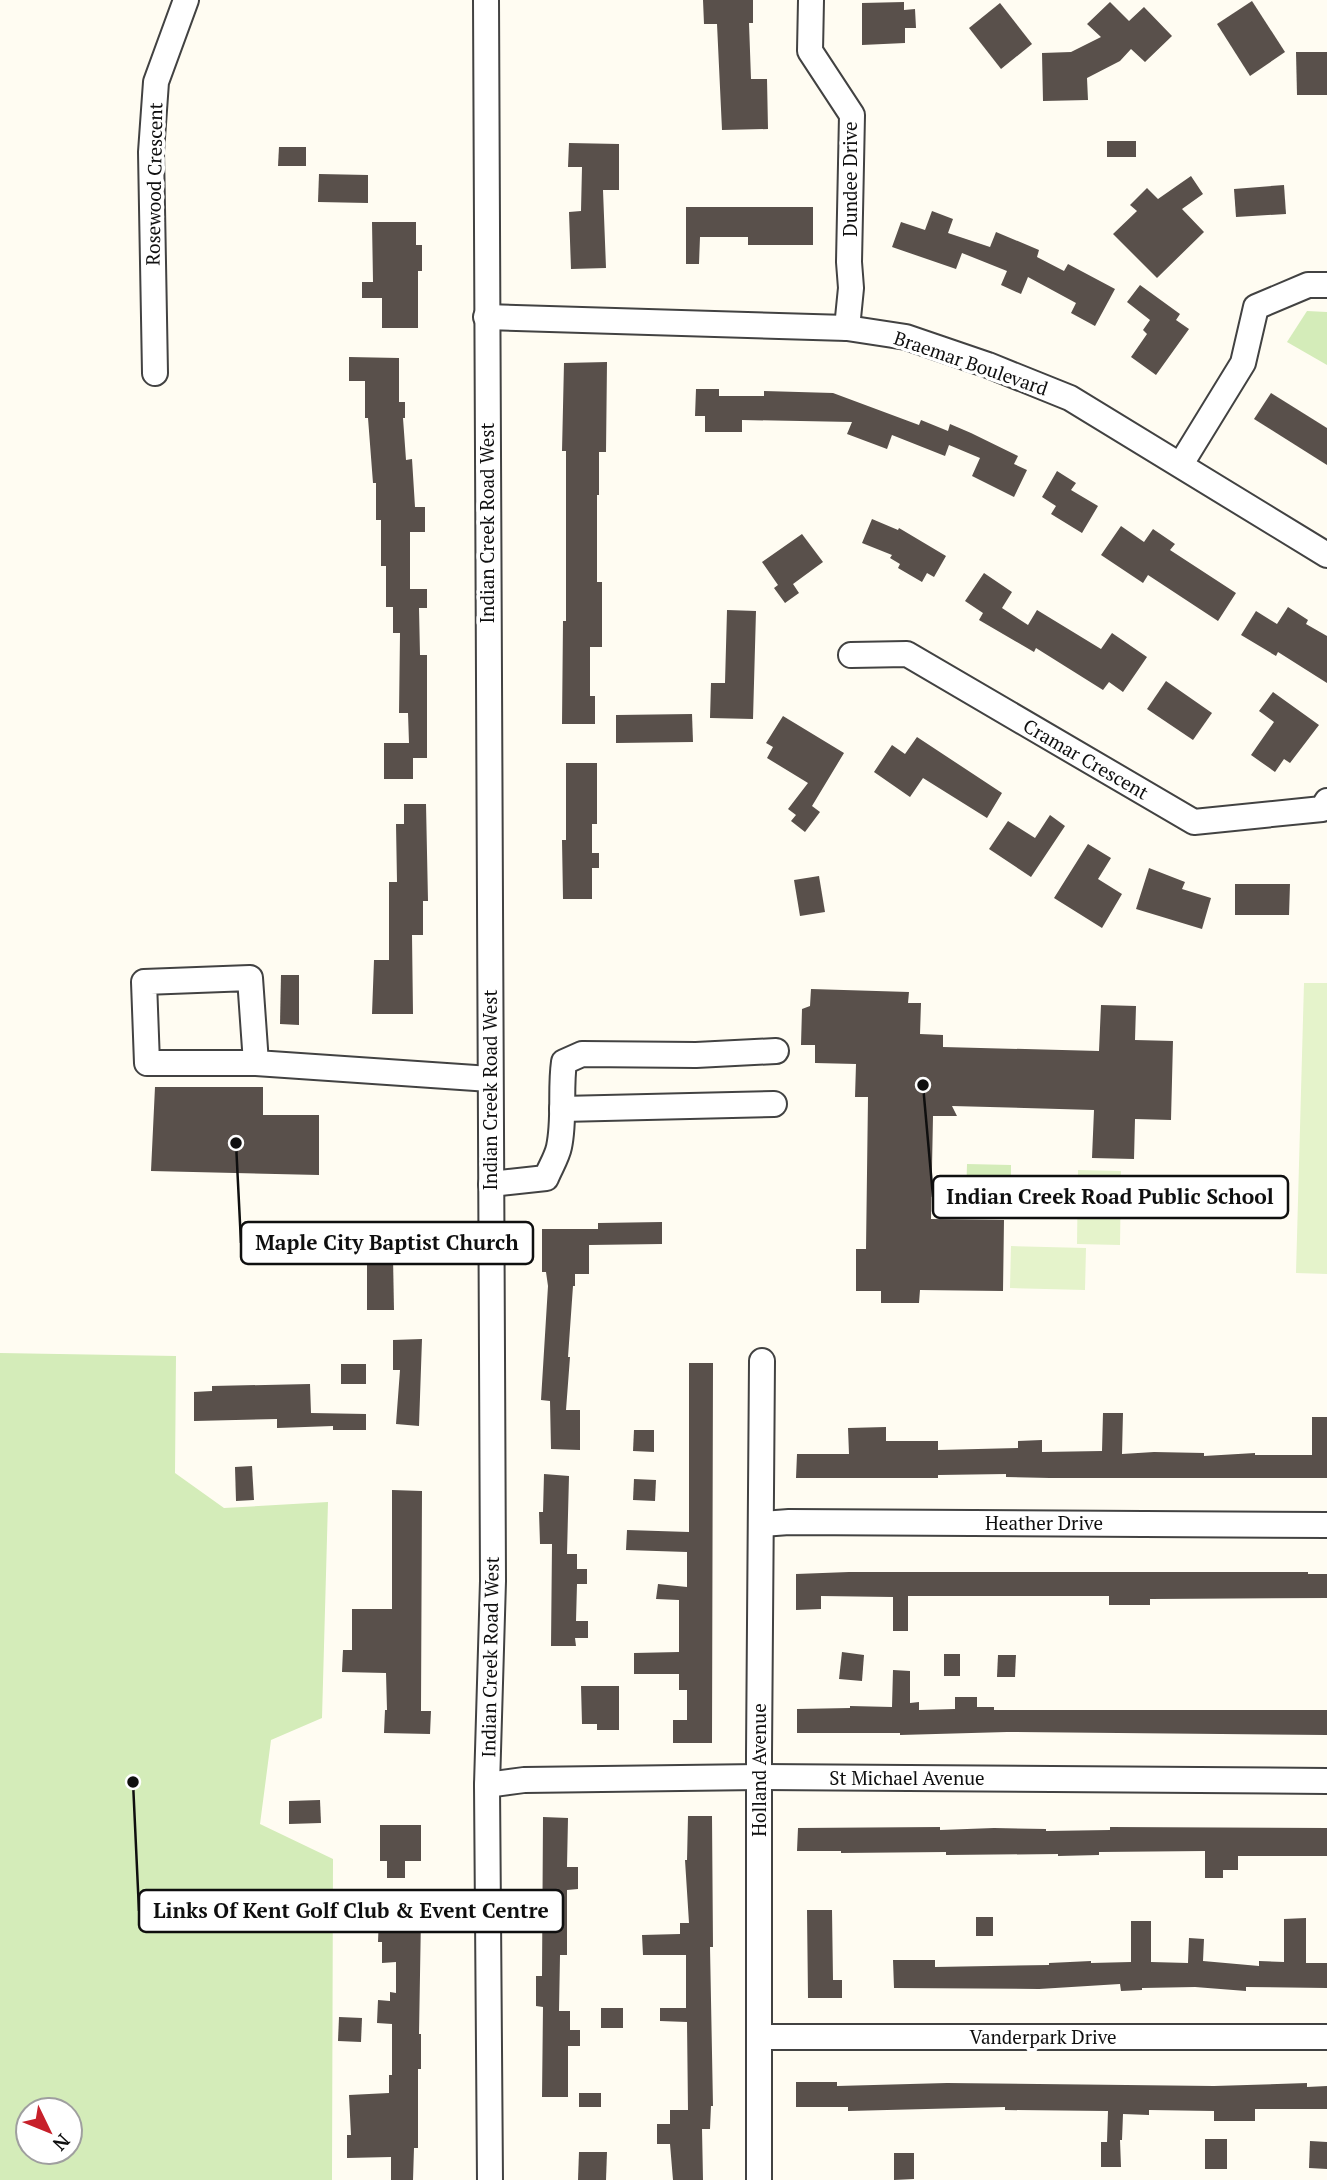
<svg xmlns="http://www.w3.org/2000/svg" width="1327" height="2180" font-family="'PT Serif',serif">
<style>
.green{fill:#d4ecb9;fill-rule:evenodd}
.pitch{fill:#e5f3cb}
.building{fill:#59504b}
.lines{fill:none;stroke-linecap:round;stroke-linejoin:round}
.minor-casing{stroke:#424242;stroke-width:28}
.minor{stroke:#fff;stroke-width:24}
.labels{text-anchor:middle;stroke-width:7;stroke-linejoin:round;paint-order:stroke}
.street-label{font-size:19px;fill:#0f0f0f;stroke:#fff}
.leader{fill:none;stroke:#0f0f0f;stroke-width:2.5}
.callout-dot{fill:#0f0f0f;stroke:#fff;stroke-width:2.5}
.callout{fill:#fff;stroke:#0f0f0f;stroke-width:2.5}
.callout-label{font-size:21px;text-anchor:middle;font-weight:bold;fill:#0f0f0f}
</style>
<rect width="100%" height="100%" fill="#fffcf2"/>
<g class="green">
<path d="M1307 311 1327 312V365L1287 342Z"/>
<path d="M967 1164 1011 1165V1201L966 1200Z"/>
<path d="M0 1353 176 1356 175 1473 224 1508 328 1502 322 1718 271 1740 260 1824 333 1859 332 2180H0ZM28 2110H70V2152H28Z"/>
</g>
<g class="pitch">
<path d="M1304 983H1327V1274L1296 1273Z"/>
<path d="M1078 1170 1121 1171 1120 1245 1077 1244Z"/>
<path d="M1011 1246 1086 1248 1085 1290 1010 1288Z"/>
</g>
<g class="building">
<path d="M703 0H753V23H749L751 79H767L768 129 722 130 717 24H704Z"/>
<path d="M1252 1 1285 52 1250 76 1217 24Z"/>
<path d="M904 2V10L915 9 916 28H905V43L862 45V3Z"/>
<path d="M1110 2 1129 21 1144 7 1172 36 1145 62 1131 49 1120 61 1087 78 1088 100 1043 101 1042 53 1071 52 1101 37 1087 24Z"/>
<path d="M1000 3 1032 44 1001 69 969 28Z"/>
<path d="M1296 52H1327V95H1297Z"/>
<rect x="1107" y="141" width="29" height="16"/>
<path d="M569 143 619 144V190H603L606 268 571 269 569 212 581 211 582 167H568Z"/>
<path d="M279 147H306V166H278Z"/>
<path d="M319 174 368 175V203L318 202Z"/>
<path d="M1191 176 1203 194 1182 209 1204 232 1157 278 1113 234 1137 211 1130 205 1147 188 1158 199Z"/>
<path d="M1284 185 1286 214 1236 217 1234 189Z"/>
<path d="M686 207H813V245H748V237H700L699 264H686Z"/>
<path d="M932 211 953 219 948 233 990 247 996 232 1039 250 1037 257 1064 271 1068 264 1115 289 1095 326 1071 313 1076 303 1028 277 1021 294 1001 285 1007 271 962 253 956 269 892 247 901 222 925 230Z"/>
<path d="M372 222H416V245H422V271H418V328H382V298H362V282H373Z"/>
<path d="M1140 285 1180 314 1176 320 1189 329 1156 375 1131 357 1147 334 1143 330 1150 320 1127 302Z"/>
<path d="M349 357 399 358V402H405V418H403L406 460 412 459 415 507H425V532H410V589H427V608H419L420 655H427V758H413V779H384V743H409L408 713H399L400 633H393V607H386V566H381V520H376V483H373L368 418H365V381H349Z"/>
<path d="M607 362 606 452H599V495H597V582H602V647H590V696H595V724H562L563 621H566V451H562L564 363Z"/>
<path d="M696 389H719V396H764V391L833 393 919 425 921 420 948 431 950 424 971 433 1018 456 1014 464 1027 470 1014 497 972 476 980 458 949 445 945 456 892 435 887 449 847 434 852 422 742 420V432H705V416H695Z"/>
<path d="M1271 393 1327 428V465L1254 419Z"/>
<path d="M1057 471 1076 483 1071 490 1098 506 1082 533 1051 514 1056 506 1042 497Z"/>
<path d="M872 519 898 530 899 528 946 556 934 577 927 573 922 582 898 568 900 564 890 558 892 555 862 543Z"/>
<path d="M1121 526 1144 542 1153 529 1175 544 1170 550 1236 593 1218 621 1148 575 1143 583 1101 555Z"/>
<path d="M802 534 823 562 793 584 799 593 785 603 774 588 778 585 762 562Z"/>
<path d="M984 573 1012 592 1002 608 1028 625 1037 610 1101 649 1112 633 1147 657 1123 692 1109 682 1103 690 1036 648 1034 652 979 620 983 613 965 601Z"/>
<path d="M1288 607 1308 620 1306 624 1327 636V683L1278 652 1276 656 1241 635 1256 611 1277 624Z"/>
<path d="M727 610 756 611 753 719 710 718 711 683H725Z"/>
<path d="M1166 681 1212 713 1193 740 1147 709Z"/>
<path d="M1273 692 1319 725 1290 763 1284 759 1275 772 1251 755 1274 722 1259 711Z"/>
<path d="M692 714 693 742 616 743V715Z"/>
<path d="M783 716 844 753 812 806 820 812 805 832 791 821 796 815 788 809 808 783 767 758 773 747 766 743Z"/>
<path d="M917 737 1002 793 987 818 923 778 910 797 874 772 892 745 905 754Z"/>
<path d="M566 763H597V824H592V853H599V868H592V899H563L562 840H566Z"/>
<path d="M404 804H426L428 901H423V935H412L413 1014H372L374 960H389V882H397L396 824H404Z"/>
<path d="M1050 815 1065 826 1031 877 989 849 1008 821 1035 838Z"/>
<path d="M1088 844 1111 858 1098 879 1122 894 1102 928 1054 898Z"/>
<path d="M1149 868 1185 882 1182 889 1211 898 1202 929 1136 909Z"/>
<path d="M819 876 825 912 800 916 794 880Z"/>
<path d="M1235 884H1290L1289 915H1235Z"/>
<path d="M281 975H299V1025L280 1024Z"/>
<path d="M811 989 909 992 908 1003H921L920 1034 943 1035V1047L1099 1051 1101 1005 1136 1006 1135 1040 1173 1041 1171 1120 1135 1119 1134 1159 1092 1158 1094 1110 952 1106 957 1116H933L931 1219 1004 1220 1003 1291 920 1290 919 1303H881V1291H856V1249H866L868 1097H855L856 1064 815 1063V1045H801L802 1009 810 1006Z"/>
<path d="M155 1087H263V1115H319V1175L151 1171Z"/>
<path d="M662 1222V1244L589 1245V1274H575V1286H573L568 1357H570L566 1410H580V1450L551 1449 550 1401 541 1400 548 1286 546 1272H542V1229H598V1223Z"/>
<path d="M367 1257H393L394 1310H367Z"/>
<path d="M422 1339 419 1426 396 1424 400 1370H393V1340Z"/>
<path d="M689 1363H713L712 1743H673V1720H687V1690H679V1674H634V1653L679 1652V1600L656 1599 658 1584 687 1587V1552L626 1550 627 1530 689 1532Z"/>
<rect x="341" y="1364" width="25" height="20"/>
<path d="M310 1384 311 1413 366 1414V1430H333V1426L277 1428V1419L194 1421V1392L212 1391V1386Z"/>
<path d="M1103 1413H1123L1122 1454 1154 1452 1204 1453V1456L1255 1453V1455H1312V1417H1327V1478H1050L1006 1477V1474L938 1475V1478H796L797 1454H849L848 1428 886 1427V1441H938V1450L1018 1448V1441L1042 1440V1452L1102 1451Z"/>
<path d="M634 1430H654V1452L633 1451Z"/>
<path d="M252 1466 254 1500 236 1501 235 1467Z"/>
<path d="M544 1474 569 1476 567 1554H577V1569H587V1584H577L576 1621H588V1638H575L576 1646H551L552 1544H540L539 1512H543Z"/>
<path d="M634 1479 656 1480 655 1501 633 1500Z"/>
<path d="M392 1490 422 1491 421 1711H431L430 1734 384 1733 385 1710H387L386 1673 342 1672 343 1650H352V1609H392Z"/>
<path d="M849 1572H1308V1574H1327V1598L1150 1599V1605H1109V1596H908V1631H893V1597L821 1596V1609L796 1610V1574Z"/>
<path d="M842 1652 864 1655 862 1681 839 1679Z"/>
<rect x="944" y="1654" width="16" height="22"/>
<path d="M998 1655H1016L1015 1677H997Z"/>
<path d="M893 1670 910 1671V1703L919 1702V1710L955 1709V1697H977V1707H994V1710H1327V1735L1007 1732 900 1735V1733H797V1709L850 1708V1706L892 1707Z"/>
<path d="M581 1686H619V1730H597V1724H582Z"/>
<path d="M320 1800 321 1823 289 1824V1801Z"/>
<path d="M688 1816H712L713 1947H710L713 2106H711L710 2129H702L703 2180H673L670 2144H657V2124H670V2110H688L687 2022 660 2021V2008H686V1955H643L642 1935 680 1934V1923H689L685 1860H687Z"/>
<path d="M543 1817 568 1818 567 1867H578V1889L567 1890V1955H560L559 2011H570V2030H580V2046H568V2097H542L543 2007 536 2006V1976H542Z"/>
<path d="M380 1825H421V1861H405V1878H387V1861H380Z"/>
<path d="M940 1827V1830L994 1828 1046 1829V1831L1110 1830V1827L1327 1828V1856H1238V1870H1223V1878H1205V1851L1099 1852V1855L1058 1856V1854L946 1855V1852L841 1853V1851H797L798 1828Z"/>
<path d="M807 1910H832L833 1980H842V1998H808Z"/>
<path d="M379 1915 421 1916 419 2034H421V2069H418V2148H414L413 2180H391V2157L347 2158V2135H351L349 2095 389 2093V2075H392V2024L377 2023 378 2000 390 2001V1992L396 1993V1962L382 1963V1942H378Z"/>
<rect x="976" y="1917" width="17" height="19"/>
<path d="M1306 1918V1963H1327V1988L1246 1987V1991L1195 1987 1142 1988V1990L1121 1991 1120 1984 1039 1989 894 1988 893 1960H935V1967L1049 1965V1963L1091 1961V1963L1131 1962V1921H1151V1962L1188 1963 1189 1938 1204 1939 1203 1961 1259 1966V1961L1284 1962V1919Z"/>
<rect x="601" y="2008" width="22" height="20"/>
<path d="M339 2017 362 2018 361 2042 338 2041Z"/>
<path d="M796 2082H837V2086L947 2083 1214 2086 1307 2083V2087L1327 2086V2109H1255V2121H1214V2111L1149 2110V2115L1123 2114 1122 2140H1120L1121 2167H1101V2142H1107L1108 2111 1005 2110V2107L848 2111V2107H796Z"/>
<rect x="579" y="2093" width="22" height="14"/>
<rect x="1205" y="2139" width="22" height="30"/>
<path d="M1310 2141 1327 2142V2169L1309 2168Z"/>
<path d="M579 2152H607L606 2180H578Z"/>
<path d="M894 2153H914V2179L894 2180Z"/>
</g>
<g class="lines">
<defs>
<g id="minor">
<path d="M486 0 493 1581 487 1785 490 2180"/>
<path d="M811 0 810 51 852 115 849 262 851 288 847 328"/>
<path d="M486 317 847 328 906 337 988 365 1070 398 1327 555"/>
<path d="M155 373 151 152 156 82 186 0"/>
<path d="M1181 464 1243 363 1256 307 1308 285H1327"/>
<path d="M851 655 907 654 1194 822 1322 809 1327 801"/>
<path d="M256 1063 250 978 144 982 147 1063H256L490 1079"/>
<path d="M562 1109 774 1104"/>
<path d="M491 1184 546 1178C550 1168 557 1157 559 1147 565 1119 560 1090 564 1062L582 1054 696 1055 776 1051"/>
<path d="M762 1524 789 1522 1327 1525"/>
<path d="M487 1785 524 1780 759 1777 1327 1781"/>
<path d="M759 2037H1327"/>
<path d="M759 2180V1755L762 1361"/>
</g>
</defs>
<use href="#minor" class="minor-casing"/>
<use href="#minor" class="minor"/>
</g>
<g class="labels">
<g class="street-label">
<text transform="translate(850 179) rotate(-90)" y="7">Dundee Drive</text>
<text transform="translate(154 184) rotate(-89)" y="7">Rosewood Crescent</text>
<text transform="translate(971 363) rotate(19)" y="7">Braemar Boulevard</text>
<text transform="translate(487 523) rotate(-90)" y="7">Indian Creek Road West</text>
<text transform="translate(1086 759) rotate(30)" y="7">Cramar Crescent</text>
<text transform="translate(490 1090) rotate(-90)" y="7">Indian Creek Road West</text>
<text x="1044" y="1530">Heather Drive</text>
<text transform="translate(490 1657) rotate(-89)" y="7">Indian Creek Road West</text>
<text transform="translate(759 1770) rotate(-90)" y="7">Holland Avenue</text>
<text x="907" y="1785">St Michael Avenue</text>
<text x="1043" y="2044">Vanderpark Drive</text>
</g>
</g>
<path class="leader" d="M923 1085L933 1197M236 1143L241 1243M133 1782L139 1911"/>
<g class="callout-dot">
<circle cx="923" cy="1085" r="7"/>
<circle cx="236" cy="1143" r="7"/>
<circle cx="133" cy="1782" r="7"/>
</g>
<g class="callout">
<rect x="933" y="1176" width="355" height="42" rx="7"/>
<rect x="241" y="1222" width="292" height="42" rx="7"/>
<rect x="139" y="1890" width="424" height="42" rx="7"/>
</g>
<g class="callout-label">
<text x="1110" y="1204">Indian Creek Road Public School</text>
<text x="387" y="1250">Maple City Baptist Church</text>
<text x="351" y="1918">Links Of Kent Golf Club &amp; Event Centre</text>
</g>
<g transform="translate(49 2131) rotate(133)"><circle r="33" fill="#ffffff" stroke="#9f9f9f" stroke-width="2"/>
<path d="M0-5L12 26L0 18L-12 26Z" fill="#c7202a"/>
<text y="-10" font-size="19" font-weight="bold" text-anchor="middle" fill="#0f0f0f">N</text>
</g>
</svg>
